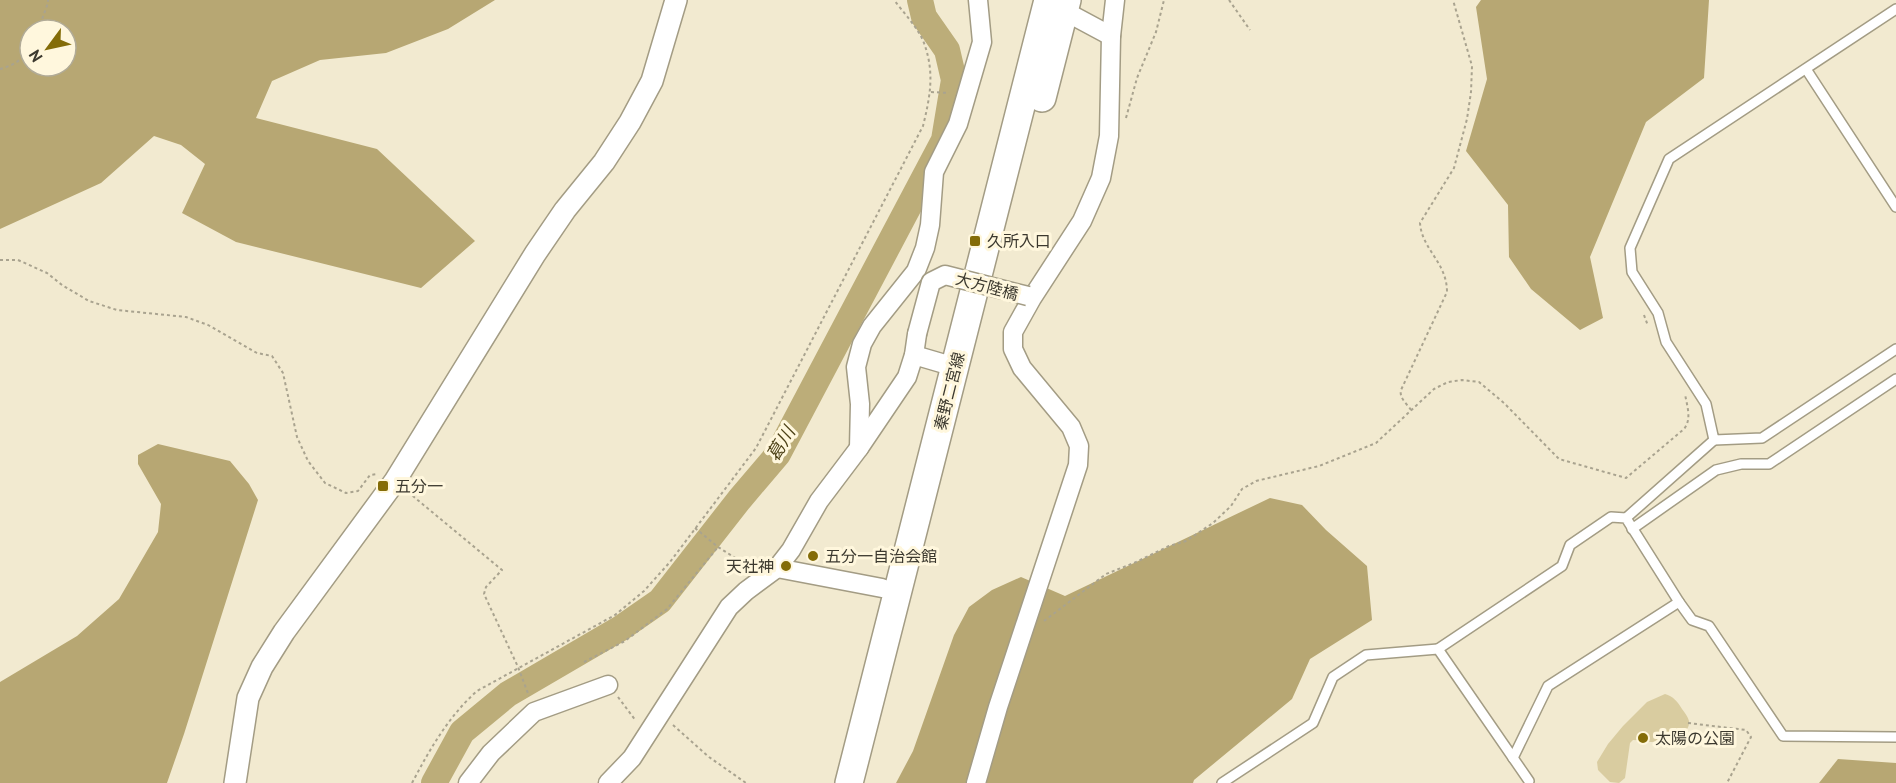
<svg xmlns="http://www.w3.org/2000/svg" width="1896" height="783" font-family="'PT Sans','Noto Sans JP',sans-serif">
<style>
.green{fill:#d9cca0}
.forest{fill:#b7a773;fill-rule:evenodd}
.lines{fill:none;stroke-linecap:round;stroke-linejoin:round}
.river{stroke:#bcad79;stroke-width:26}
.service-casing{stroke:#a39c84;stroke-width:12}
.minor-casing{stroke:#a39c84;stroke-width:21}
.tertiary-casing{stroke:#a39c84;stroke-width:24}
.primary-casing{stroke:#a39c84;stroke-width:30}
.path{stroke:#a9a38f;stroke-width:2;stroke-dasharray:3 3;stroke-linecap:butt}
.service{stroke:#fff;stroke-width:9}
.minor{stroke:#fff;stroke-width:18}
.tertiary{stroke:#fff;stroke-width:21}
.primary{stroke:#fff;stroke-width:27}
.minor-bridge-casing{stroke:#a39c84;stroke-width:21;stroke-linecap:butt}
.minor-bridge{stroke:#fff;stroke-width:18}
.poi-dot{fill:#846c08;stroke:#fff7dd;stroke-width:2}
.labels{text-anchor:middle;stroke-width:6;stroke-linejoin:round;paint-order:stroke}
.poi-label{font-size:16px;fill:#3c392f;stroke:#fff7dd;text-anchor:start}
.street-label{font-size:16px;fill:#3c392f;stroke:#fff7dd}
.water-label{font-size:18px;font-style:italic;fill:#4d4117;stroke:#fff7dd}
</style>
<rect width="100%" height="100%" fill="#f2ead0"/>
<path class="green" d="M1665 694C1673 696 1678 702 1682 709 1685 713 1688 717 1689 721 1691 737 1663 742 1652 742 1645 742 1639 740 1633 740L1630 743 1625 778 1619 783 1610 782 1598 770 1597 762 1608 744 1623 726 1647 702Z"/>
<g class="forest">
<path d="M0 0H495L448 29 386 53 320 60 272 81 256 118 377 149 475 241 421 288 236 242 182 213 205 164 181 145 154 136 101 183 0 229ZM30 30H66V66H30Z"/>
<path d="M1481 0H1709L1704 78 1646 122 1590 257 1603 318 1580 330 1531 289 1509 257 1508 205 1466 151 1487 79 1476 7Z"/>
<path d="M158 444 230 461 249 484 258 500 184 734 167 783H0V682L77 636 119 599 158 532 161 504 138 464V455Z"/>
<path d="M1270 498 1302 505 1326 530 1367 566 1372 620 1310 659 1292 699 1194 780 1193 783H896L913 751 954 635 969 607 992 590 1021 577 1065 596Z"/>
<path d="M1838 759 1896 763V783H1819Z"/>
</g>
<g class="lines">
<path class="river" d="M434 783 462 732 508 694 621 628 660 601 739 500 778 454 944 140 954 80 947 50 924 17 920 0"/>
<defs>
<g id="service">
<path d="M1896 9 1669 159 1630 248 1632 272 1658 313 1666 342 1706 404 1714 440 1762 438 1896 349"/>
<path d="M1806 69 1896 207"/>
<path d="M1626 518 1714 440"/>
<path d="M1632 529 1716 470 1741 464H1769L1896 379"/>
<path d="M1679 602 1692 620 1709 626 1783 736 1896 737"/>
<path d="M1438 649 1562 566 1570 545 1611 517 1626 518 1679 602 1548 686 1513 758"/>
<path d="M1222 783 1313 723 1333 677 1366 655 1438 649 1529 781"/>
</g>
<g id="minor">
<path d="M1055 6 1111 36"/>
<path d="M914 355 955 367"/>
<path d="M859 448 860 404 856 367 862 344 872 326 916 271 925 248 930 225 934 172 958 124 982 42 978 0"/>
<path d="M777 568 882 588"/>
<path d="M468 783 491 753 534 712 608 685"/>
<path d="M608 783 632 758 729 607 746 591 777 568 791 550 819 501 859 448 907 377 914 355 917 334"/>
<path d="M976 783 998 707 1078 465 1079 446 1071 427 1022 368 1013 349V332L1032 298 1082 221 1101 178 1109 136 1111 36 1115 0"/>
</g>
<path id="tertiary" d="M235 783 248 698 262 667 284 632 395 481 535 254 565 210 604 162 630 122 652 81 676 0"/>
<g id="primary">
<path d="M1042 98 1067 0"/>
<path d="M849 783 1048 0"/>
</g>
</defs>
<use href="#service" class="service-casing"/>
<use href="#minor" class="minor-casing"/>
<use href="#tertiary" class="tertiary-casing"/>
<use href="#primary" class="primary-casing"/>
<g class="path">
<path d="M1229 0 1250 30"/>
<path d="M38 30 48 3V0"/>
<path d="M0 69C12 66 25 59 30 47"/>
<path d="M931 92 949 93"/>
<path d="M1126 118 1137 78 1156 32 1164 0"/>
<path d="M0 260H18L47 273 62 285 89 301 117 310 186 317 208 325 257 353 272 356 283 373 297 437 308 461 325 483 346 493 358 491 370 475 378 474"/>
<path d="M1644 315 1648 326"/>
<path d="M1411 410C1407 404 1399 398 1401 390L1447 292C1447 262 1422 250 1420 223L1454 168 1467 119 1471 92 1472 66 1453 0"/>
<path d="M408 492 502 570 486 587 484 594 518 667 529 696"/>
<path d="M695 528 718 547 745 564 737 576"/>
<path d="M1044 621 1106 574 1134 563 1169 546 1186 541 1213 523 1231 506 1242 489 1256 481 1319 466 1376 443 1434 389 1448 382 1462 380 1479 382 1504 403 1559 459 1626 478 1684 429C1692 419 1687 406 1685 394"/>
<path d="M584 662 625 641 667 609 718 547"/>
<path d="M618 697 636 721"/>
<path d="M1688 723 1746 730 1751 737 1727 783"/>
<path d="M673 725 709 757 746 783"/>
<path d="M412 783C430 749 448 717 477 691L615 615 644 591 670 562 756 448 923 126C930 97 935 73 924 43 919 29 903 12 894 0"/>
</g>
<use href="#service" class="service"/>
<use href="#minor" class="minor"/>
<use href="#tertiary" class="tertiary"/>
<use href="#primary" class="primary"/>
<defs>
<path id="minor-bridge" d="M917 334 931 282 945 275 1028 296"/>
</defs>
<use href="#minor-bridge" class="minor-bridge-casing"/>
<use href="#minor-bridge" class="minor-bridge"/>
</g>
<g class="poi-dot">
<rect x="969" y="235" width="12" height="12" rx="3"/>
<rect x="377" y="480" width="12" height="12" rx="3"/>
<circle cx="813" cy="556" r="6"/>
<circle cx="786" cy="566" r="6"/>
<circle cx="1643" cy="738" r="6"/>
</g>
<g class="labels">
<g class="poi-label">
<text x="987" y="247">久所入口</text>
<text x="395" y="492">五分一</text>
<text x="825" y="562">五分一自治会館</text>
<text x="774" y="572" text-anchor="end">天社神</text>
<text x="1655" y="744">太陽の公園</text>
</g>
<g class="street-label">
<text transform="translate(987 286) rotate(15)" y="6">大方陸橋</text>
<text transform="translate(949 391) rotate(-76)" y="6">秦野二宮線</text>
</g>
<g class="water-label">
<text transform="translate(781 444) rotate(-59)" y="6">葛川</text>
</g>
</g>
<g transform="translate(48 48) rotate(237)"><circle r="28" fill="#fff7dd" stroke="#b1ab97" stroke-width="1.5"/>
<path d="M0-4.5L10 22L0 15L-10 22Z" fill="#846c08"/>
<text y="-9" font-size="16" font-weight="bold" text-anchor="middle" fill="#3c392f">N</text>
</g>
</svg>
